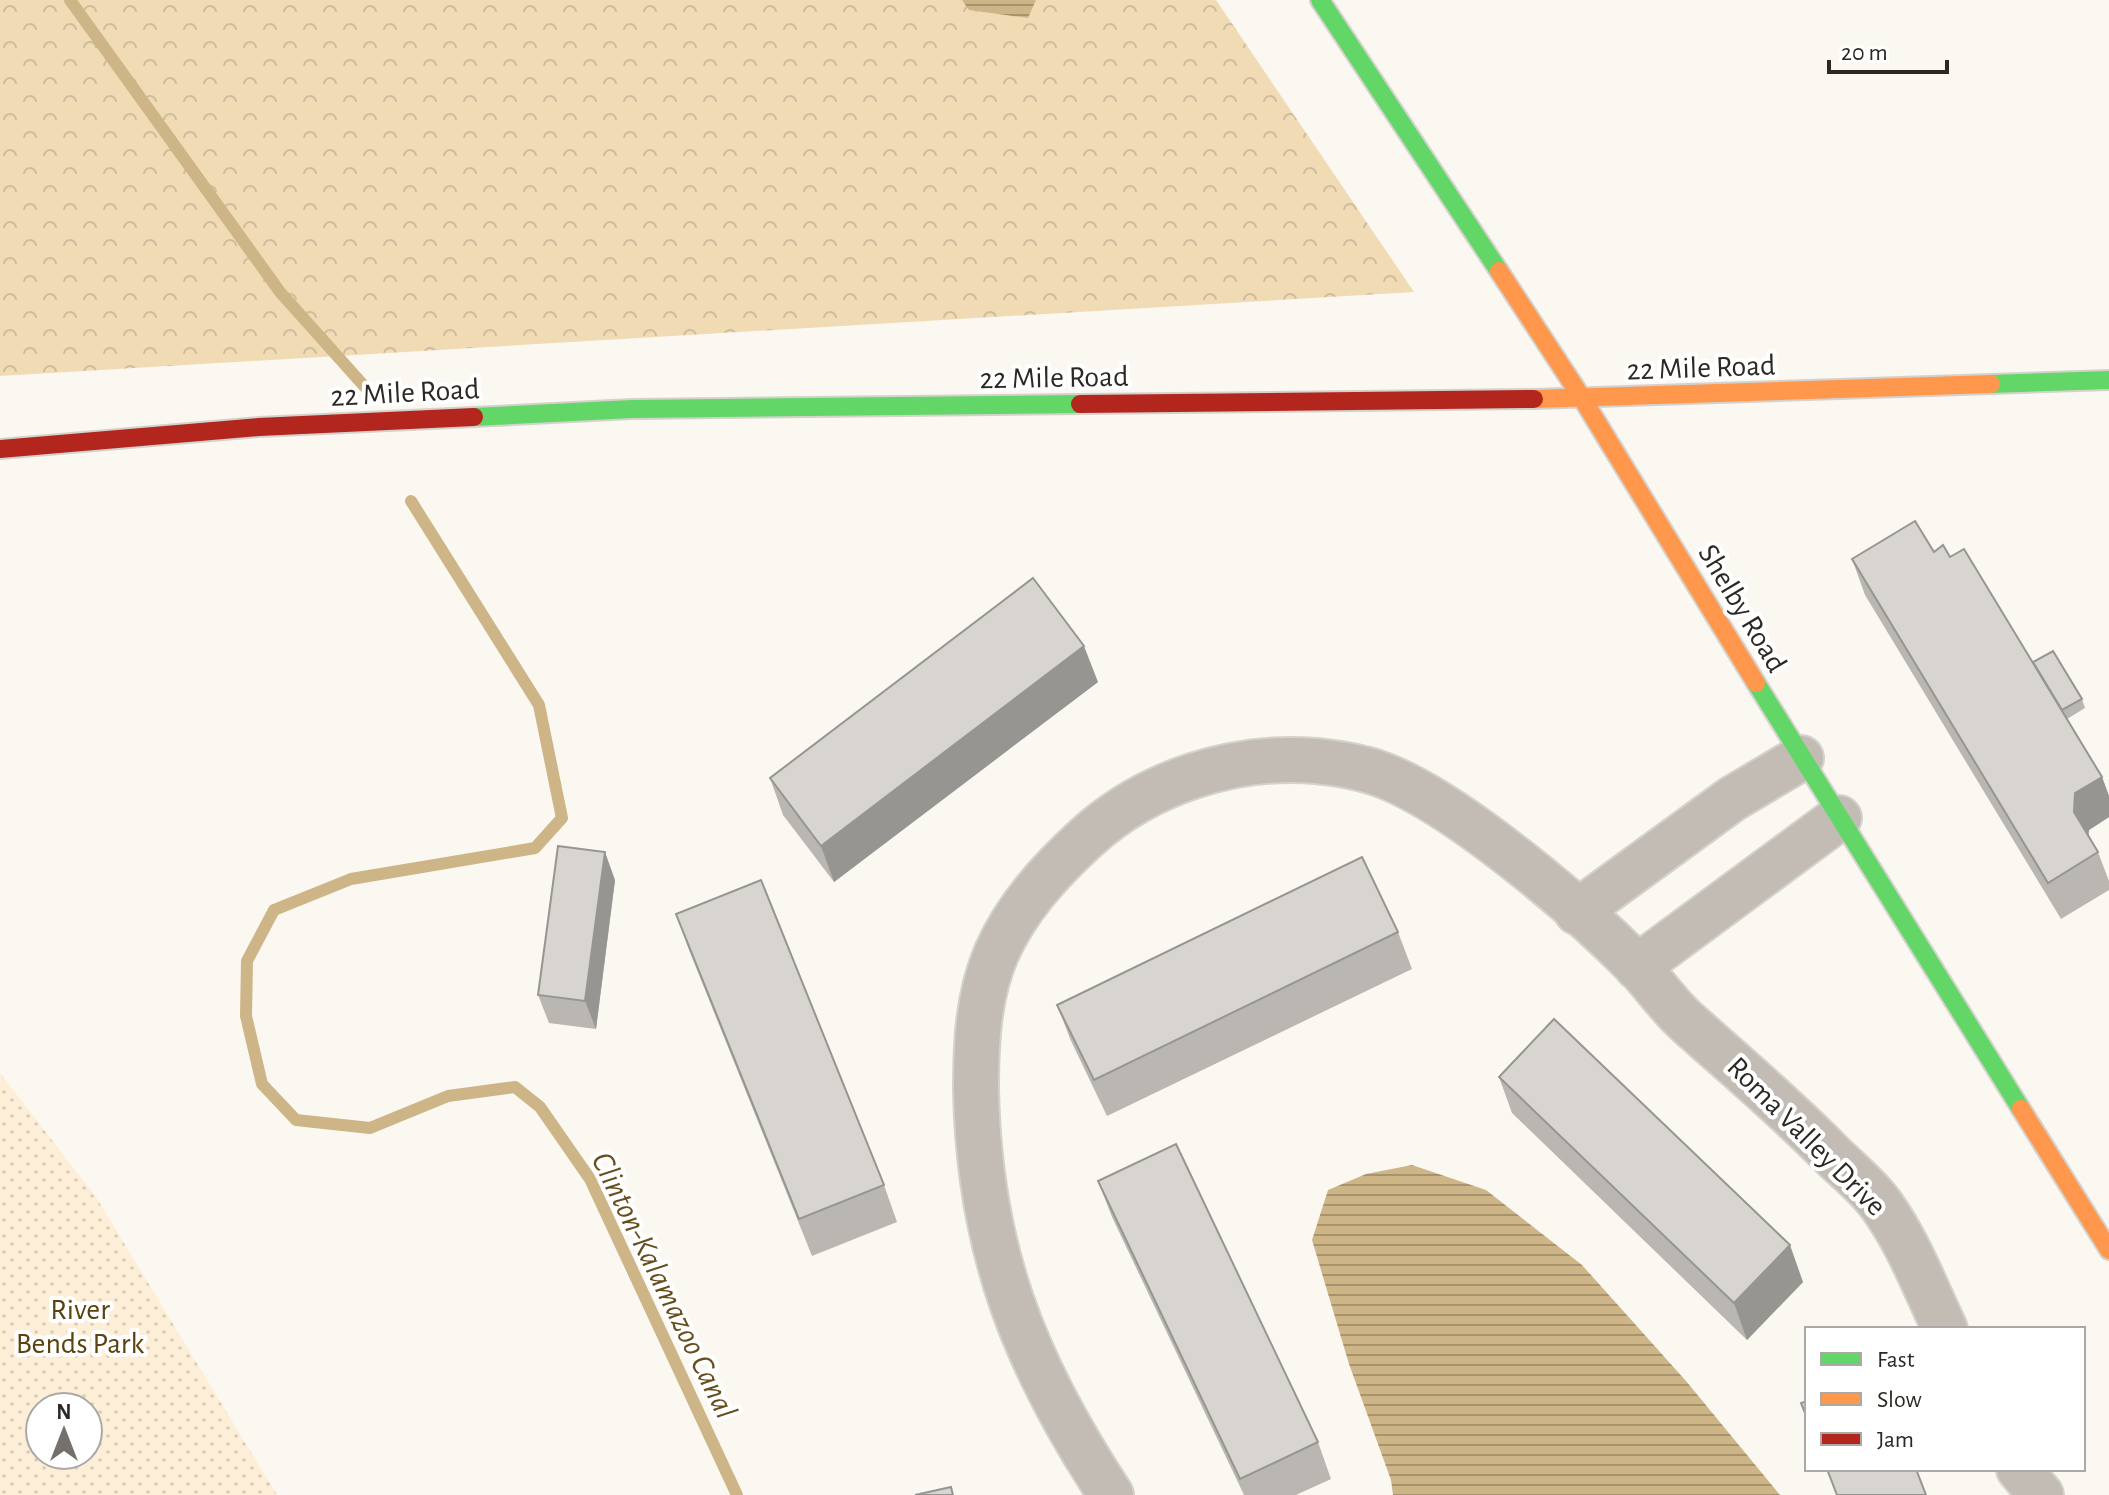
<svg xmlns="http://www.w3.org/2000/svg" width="2109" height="1495" font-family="'Alegreya Sans',sans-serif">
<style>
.grass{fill:url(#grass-dots);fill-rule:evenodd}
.forest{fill:url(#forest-crowns)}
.water{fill:url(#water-rules)}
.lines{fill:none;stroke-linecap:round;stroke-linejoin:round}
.stream{stroke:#ceb587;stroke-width:12}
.street-casing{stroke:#d5d2ce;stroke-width:48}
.fast-casing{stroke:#d5d2ce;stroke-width:22}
.slow-casing{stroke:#d5d2ce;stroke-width:22}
.jam-casing{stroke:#d5d2ce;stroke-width:22}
.street{stroke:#c2bcb4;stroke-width:44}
.fast{stroke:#63d668;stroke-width:18}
.slow{stroke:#ff974d;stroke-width:18}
.jam{stroke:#b3261e;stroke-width:18}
.wall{fill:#bab7b3}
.shaded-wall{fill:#979592}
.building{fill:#d8d5d0;stroke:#979592;stroke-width:2}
.labels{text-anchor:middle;stroke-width:8;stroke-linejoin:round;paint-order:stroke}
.street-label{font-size:30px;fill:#2c2924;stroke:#fff}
.park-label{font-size:30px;fill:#5b4310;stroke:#fff}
.water-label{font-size:32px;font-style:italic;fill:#674e1e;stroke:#fff}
</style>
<defs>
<pattern id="grass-dots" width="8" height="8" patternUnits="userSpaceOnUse" patternTransform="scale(2)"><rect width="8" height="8" fill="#fdefd7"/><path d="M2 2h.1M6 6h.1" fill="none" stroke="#d9cdb8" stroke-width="1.8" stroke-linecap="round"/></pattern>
<pattern id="forest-crowns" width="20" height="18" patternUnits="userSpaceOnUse" patternTransform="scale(2)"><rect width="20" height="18" fill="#f0dbb5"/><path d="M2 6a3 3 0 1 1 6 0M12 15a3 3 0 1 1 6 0" fill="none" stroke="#cebc9c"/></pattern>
<pattern id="water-rules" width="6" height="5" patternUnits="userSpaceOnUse" patternTransform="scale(2)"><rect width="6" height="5" fill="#ceb587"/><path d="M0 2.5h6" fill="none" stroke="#a7936e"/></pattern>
</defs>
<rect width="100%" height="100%" fill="#fbf8f2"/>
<path class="grass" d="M0 1073 96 1197 277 1495H0ZM40 1407H88V1455H40Z"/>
<path class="forest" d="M0 0H1216L1414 292 0 376Z"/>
<g class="water">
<path d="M962 0H1036L1028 18 969 10Z"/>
<path d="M1412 1165 1486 1190 1582 1265 1686 1381 1780 1495H1393L1391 1480 1349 1364 1312 1240 1328 1190 1366 1174Z"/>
</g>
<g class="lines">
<g class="stream">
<path d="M70 0 280 292 365 387"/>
<path d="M411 501 539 705 562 818 535 848 351 879 274 910 247 961 246 1016 262 1084 296 1120 370 1128 448 1096 515 1087 540 1107 590 1179 737 1495"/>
</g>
<defs>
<g id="street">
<path d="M1577 912 1732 799 1801 758"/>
<path d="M1637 967 1839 818"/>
<path d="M2019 1469 2041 1495"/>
<path d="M1111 1495C1024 1363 979 1249 976 1090 976 1043 978 997 996 954 1016 908 1050 871 1086 838 1147 782 1234 754 1316 761 1336 763 1361 767 1380 774 1455 801 1581 909 1638 967 1655 985 1669 1006 1687 1022 1736 1066 1784 1106 1830 1153 1847 1170 1868 1186 1882 1206 1909 1244 1925 1287 1945 1329"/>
</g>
<g id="fast">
<path d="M1320 0 1499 271"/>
<path d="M1991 384 2109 380"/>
<path d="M474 417 632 409 1080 404"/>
<path d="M1756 683 2021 1109"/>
</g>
<g id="slow">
<path d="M1499 271 1582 398 1756 683"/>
<path d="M1534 399 1991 384"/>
<path d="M2021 1109 2109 1250"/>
</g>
<g id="jam">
<path d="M1080 404 1534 399"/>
<path d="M0 449 259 427 474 417"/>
</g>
</defs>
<use href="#street" class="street-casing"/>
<use href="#fast" class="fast-casing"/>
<use href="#slow" class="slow-casing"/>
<use href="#jam" class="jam-casing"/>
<use href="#street" class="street"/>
<use href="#fast" class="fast"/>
<use href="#slow" class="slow"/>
<use href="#jam" class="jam"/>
</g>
<g class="wall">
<path d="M1934 552 1950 557 2033 662 2082 699 2085 708 2067 719 2102 777 2109 796V817L2089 830 2088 835 2098 852 2109 881V890L2061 919 1865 595 1852 559Z"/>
<path d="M1098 682 834 882 783 815 770 778Z"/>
<path d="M615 880 596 1029 549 1023 538 995Z"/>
<path d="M676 914 884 1185 897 1222 812 1256 689 950Z"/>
<path d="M1398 932 1412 969 1107 1116 1071 1041 1057 1005Z"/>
<path d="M1499 1077 1803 1282 1747 1340 1512 1113Z"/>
<path d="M1098 1181 1318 1442 1331 1479 1296 1495H1244L1112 1217Z"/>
</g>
<g class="shaded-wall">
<path d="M1084 646 1098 682 834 882 821 846Z"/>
<path d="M2102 777 2109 796V817L2089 830 2087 848 2074 812 2075 793Z"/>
<path d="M605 852 615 880 596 1029 585 1001Z"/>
<path d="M1790 1245 1803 1282 1747 1340 1734 1303Z"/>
</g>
<g class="building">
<path d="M1915 521 1934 552 1943 545 1950 557 1964 549 2102 777 2075 793 2074 812 2098 852 2048 883 1852 559Z"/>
<path d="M1033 578 1084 646 821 846 770 778Z"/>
<path d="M2053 651 2082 699 2062 710 2033 662Z"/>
<path d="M558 846 605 852 585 1001 538 995Z"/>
<path d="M1362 857 1398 932 1094 1080 1057 1005Z"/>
<path d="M761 880 884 1185 799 1219 676 914Z"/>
<path d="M1554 1019 1790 1245 1734 1303 1499 1077Z"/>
<path d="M1176 1144 1318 1442 1240 1479 1098 1181Z"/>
<path d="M1807 1401V1418L1801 1403Z"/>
<path d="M1827 1469H1916L1926 1495H1837Z"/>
<path d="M951 1487 953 1495H915Z"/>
</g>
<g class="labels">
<g class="street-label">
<text transform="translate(1701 367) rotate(-2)" y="10">22 Mile Road</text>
<text transform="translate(1054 377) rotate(-1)" y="10">22 Mile Road</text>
<text transform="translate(405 392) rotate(-3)" y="10">22 Mile Road</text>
<text transform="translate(1743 608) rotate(59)" y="10">Shelby Road</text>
<text transform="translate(1807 1136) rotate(45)" y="10">Roma Valley Drive</text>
</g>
<g class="park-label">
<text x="80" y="1319">River<tspan x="80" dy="34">Bends Park</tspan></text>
</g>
<g class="water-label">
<text transform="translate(665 1285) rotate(64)" y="11">Clinton-Kalamazoo Canal</text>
</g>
</g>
<rect x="1805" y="1327" width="280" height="144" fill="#ffffff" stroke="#aba9a7" stroke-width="2"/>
<rect x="1821" y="1353" width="40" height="12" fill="#63d668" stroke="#aba9a7" stroke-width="2"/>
<text x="1877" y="1367" font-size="24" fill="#2c2924">Fast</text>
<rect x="1821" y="1393" width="40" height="12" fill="#ff974d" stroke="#aba9a7" stroke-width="2"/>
<text x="1877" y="1407" font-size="24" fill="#2c2924">Slow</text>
<rect x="1821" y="1433" width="40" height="12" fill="#b3261e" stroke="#aba9a7" stroke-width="2"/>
<text x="1877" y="1447" font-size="24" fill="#2c2924">Jam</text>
<g transform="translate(64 1431)"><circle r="38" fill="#ffffff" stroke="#aba9a7" stroke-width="2"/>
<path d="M0-6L14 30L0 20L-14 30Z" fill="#74716c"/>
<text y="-12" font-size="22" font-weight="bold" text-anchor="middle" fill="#2c2924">N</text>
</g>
<path d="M1829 60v12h118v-12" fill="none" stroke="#2c2924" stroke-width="4"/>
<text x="1841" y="60" font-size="24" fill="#2c2924" stroke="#ffffff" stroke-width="6" paint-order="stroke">20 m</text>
</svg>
